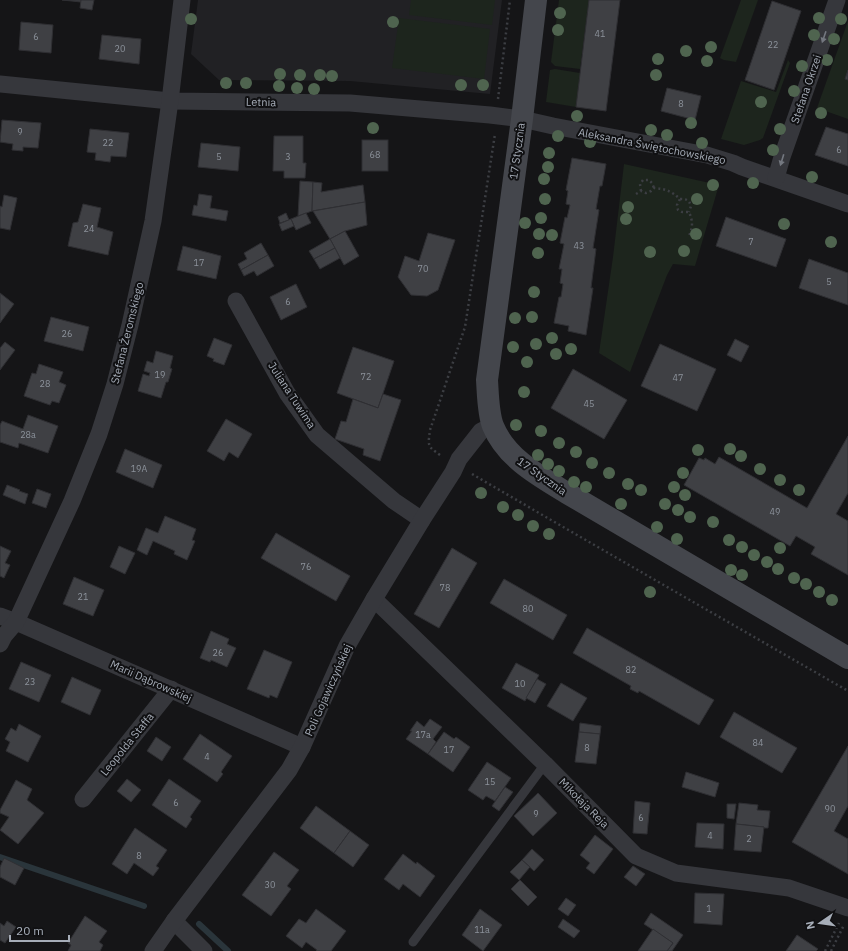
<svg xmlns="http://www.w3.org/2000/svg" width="848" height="951" font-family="'IBM Plex Sans',sans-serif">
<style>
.built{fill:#212124}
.green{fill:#1d251d}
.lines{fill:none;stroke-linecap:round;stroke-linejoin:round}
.stream{stroke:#2a353b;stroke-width:6}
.building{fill:#3f4044;stroke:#2f2f33}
.path{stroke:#3c3e43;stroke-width:2.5;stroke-dasharray:2 3;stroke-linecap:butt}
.lane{stroke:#36373c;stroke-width:9}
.street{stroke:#36373c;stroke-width:17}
.secondary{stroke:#44464c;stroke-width:22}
.tree{fill:#4f644f}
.oneway{fill:#747880}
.labels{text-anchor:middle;stroke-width:4;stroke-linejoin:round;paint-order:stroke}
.number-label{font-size:9px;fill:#8c929b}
.street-label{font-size:11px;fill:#a6adb8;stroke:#101012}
</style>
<rect width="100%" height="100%" fill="#151517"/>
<path class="built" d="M198 0H502L490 94 350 81 219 80 191 54Z"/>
<g class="green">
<path d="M411 0H495L492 25 409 15Z"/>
<path d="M559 0H589L580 69 555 66 551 62Z"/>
<path d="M741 0H758L736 62 724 60 720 58Z"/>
<path d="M399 18 490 29 484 79 392 68Z"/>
<path d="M848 21V119L817 108Z"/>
<path d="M788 60 790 63 763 138 760 140 744 145 721 139 741 81 776 92Z"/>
<path d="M555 69 580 73 576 107 546 102 550 70Z"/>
<path d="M624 164 719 185 695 266 673 264 667 275 630 372 599 353 613 257Z"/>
</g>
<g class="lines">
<g class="stream">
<path d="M0 857 144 906"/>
<path d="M199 924 228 951"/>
</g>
</g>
<g class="building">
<path d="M62 0H81V2Z"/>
<path d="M81 0H94L92 10 80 8Z"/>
<path d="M589 0H620L606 111 576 107Z"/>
<path d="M772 1 801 11 774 90 745 80Z"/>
<path d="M21 22 53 25 51 53 19 50Z"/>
<path d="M102 35 141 39 139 64 99 59Z"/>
<path d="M848 70V80L845 79Z"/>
<path d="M667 88 701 96 695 120 661 111Z"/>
<path d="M2 120 41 123 38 148 23 147V151L12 150 13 144 0 142Z"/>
<path d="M826 127 848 134V166L815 155Z"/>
<path d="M90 129 129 133 126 157 111 156 110 162 95 160 96 153 87 152Z"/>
<path d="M274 136H303V163H306L305 178H284V171H273Z"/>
<rect x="362" y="140" width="26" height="31"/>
<path d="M201 143 240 147 238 171 198 167Z"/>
<path d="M572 158 606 164 602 186H600L596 209 599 210 593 248 596 249 591 288H593L586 335 568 331 569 326 554 323 559 297H561L563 284 560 283 562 269H559L564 244 560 243 565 217 567 218 570 205 566 204 568 191 566 190Z"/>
<path d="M300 181 313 182 312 211 298 216Z"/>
<path d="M313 182 322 183 321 192 363 185 365 202 312 211Z"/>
<path d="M199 194 212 196 210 208 228 211 226 221 192 215 194 205 197 206Z"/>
<path d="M4 195 17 198 10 230 0 228V206L2 207Z"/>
<path d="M365 202 367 225 345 231 330 239 313 211Z"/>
<path d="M83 204 101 208 97 227 113 232 108 255 68 246 73 223 78 222Z"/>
<path d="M286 213 289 220 280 223 278 217Z"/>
<path d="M306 213 311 223 296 230 291 219Z"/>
<path d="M726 217 786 239 776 267 716 246Z"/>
<path d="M291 219 294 226 282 231 279 224Z"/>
<path d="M345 231 359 256 344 265 330 239Z"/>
<path d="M428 233 455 240 438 290 427 296 411 295 398 277 405 256 419 261Z"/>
<path d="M330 239 335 248 314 259 309 251Z"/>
<path d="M261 243 268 255 241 270 238 264 247 259 244 253Z"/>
<path d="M183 246 221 256 216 279 177 270Z"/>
<path d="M335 248 340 258 320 269 314 259Z"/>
<path d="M268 255 274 266 257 276 254 271 244 276 241 270Z"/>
<path d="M809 259 848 273V305L799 288Z"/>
<path d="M296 284 307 307 281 320 270 297Z"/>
<path d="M0 293 14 304 0 323Z"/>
<path d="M51 317 89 327 83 351 44 341Z"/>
<path d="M214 338 232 345 224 365 213 361 214 359 207 356Z"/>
<path d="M735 339 749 346 741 362 727 355Z"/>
<path d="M5 342 15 350 0 370V348Z"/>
<path d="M660 344 716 369 697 411 641 386Z"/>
<path d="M353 347 394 361 378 408 337 393Z"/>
<path d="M156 351 173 356 170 368 172 369 168 382H166L161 398 138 391 143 374 149 376 150 373 144 371 147 361 153 363Z"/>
<path d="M39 364 63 372 59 382 66 385 59 403 52 401 50 405 24 396 32 373 36 374Z"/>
<path d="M573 369 627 400 604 439 551 408Z"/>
<path d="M383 394 401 400 380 461 363 455 364 449 335 439 341 421 346 422 353 399 378 408Z"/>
<path d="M28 415 58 426 48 453 19 443 18 448 0 442V425L2 421 23 429Z"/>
<path d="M226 419 252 434 238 458 229 452 224 461 207 451Z"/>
<path d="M848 436V493L836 514 848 521V575L811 554 815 547 796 536 790 546 684 485 699 458 704 460 705 458 715 464 719 457 807 508Z"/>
<path d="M125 449 162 465 153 488 116 472Z"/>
<path d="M7 485 20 490 19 491 28 494 25 504 3 495Z"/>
<path d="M37 489 51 494 46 508 32 503Z"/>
<path d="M165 516 196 529 192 540 195 541 187 560 174 554 175 551 153 541 147 555 137 550 146 528 158 533Z"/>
<path d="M276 533 350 576 336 601 261 558Z"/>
<path d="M0 546 11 551 5 563 10 565 4 578 0 576Z"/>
<path d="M119 546 135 553 125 574 110 567Z"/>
<path d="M452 548 477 563 439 628 414 614Z"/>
<path d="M74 577 104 590 93 616 63 604Z"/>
<path d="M504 579 567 615 553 640 490 603Z"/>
<path d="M587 628 714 700 699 725 639 691 638 693 630 689 631 686 573 653Z"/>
<path d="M211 631 229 639 227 644 236 648 227 667 211 660 210 662 200 658Z"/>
<path d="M264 650 292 662 277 698 270 695 269 698 247 689Z"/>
<path d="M21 662 51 675 39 702 9 689Z"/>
<path d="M516 663 539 675 525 701 502 688Z"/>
<path d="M72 677 101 690 90 715 61 702Z"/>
<path d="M537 679 546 684 535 703 526 698Z"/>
<path d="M561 683 587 698 573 721 547 706Z"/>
<path d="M734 712 797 748 782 773 720 737Z"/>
<path d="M430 719 442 727 433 739 436 742 428 754 406 739 412 731H410L417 721 424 727Z"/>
<path d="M580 723 601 726 600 734 579 732Z"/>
<path d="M19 724 41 736 28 762 6 751 10 742 5 739 11 728 16 731Z"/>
<path d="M444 732 454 739 456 737 470 747 453 772 428 754Z"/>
<path d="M579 732 600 734 596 764 575 762Z"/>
<path d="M200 734 232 756 221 772 223 774 217 782 183 759Z"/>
<path d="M156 737 171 747 162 761 147 751Z"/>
<path d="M848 746V806L834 831 848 839V874L792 842Z"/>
<path d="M487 762 511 778 495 801 486 796 483 800 468 790Z"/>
<path d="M686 772 719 783 715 797 682 787Z"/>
<path d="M127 779 141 790 131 802 117 791Z"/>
<path d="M169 779 201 801 190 817 192 819 186 828 152 805Z"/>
<path d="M16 780 32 789 27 800 44 813 18 844 0 830 9 817 0 813V810Z"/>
<path d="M505 787 513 792 499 811 492 806Z"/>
<path d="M538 793 557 813 533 836 514 816Z"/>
<path d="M635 801 650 803 647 834 633 833Z"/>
<path d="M739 803 758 805 757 810 770 811 768 828H764V827L736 824Z"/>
<path d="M727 804H736L734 819 727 818Z"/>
<path d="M316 806 350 831 334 853 300 828Z"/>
<path d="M697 823 724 824 723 849 695 847Z"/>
<path d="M736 824 764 827 761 852 734 850Z"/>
<path d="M135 828 167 850 156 866 159 868 153 876 134 863 127 874 112 864Z"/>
<path d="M350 831 369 845 353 867 334 853Z"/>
<path d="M595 835 613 849 594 874 586 868 590 863 580 855Z"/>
<path d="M532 849 544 860 534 871 522 860Z"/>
<path d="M274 852 299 870 287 886 291 889 271 916 242 895Z"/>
<path d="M403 854 416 864 417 862 435 876 420 897 403 884 399 890 384 879Z"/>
<path d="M4 858 24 868 15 885 0 877V867Z"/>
<path d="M522 860 530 867 519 880 510 872Z"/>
<path d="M633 866 645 874 636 886 624 877Z"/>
<path d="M520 880 537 897 528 906 511 889Z"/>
<path d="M695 893 724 894 722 925 694 923Z"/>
<path d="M566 898 576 905 568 916 558 909Z"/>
<path d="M316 909 346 931 331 951H316L317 950 306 942 302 948 286 936 299 919 306 923Z"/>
<path d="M480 909 502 925 483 951 462 935Z"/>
<path d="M651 913 683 935 672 951H667L673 943 644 924Z"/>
<path d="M85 916 107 931 99 942 103 945 100 951H68L71 945 68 943Z"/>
<path d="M563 919 580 931 574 938 558 927Z"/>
<path d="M7 921 16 927 5 943 0 940V923L4 926Z"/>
<path d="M653 929 673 943 667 951H638Z"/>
<path d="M797 935 818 949 816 951H786Z"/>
</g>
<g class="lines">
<g class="path">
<path d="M498 99 510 0"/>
<path d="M641 191 640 184 643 180H649L652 183 654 188"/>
<path d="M636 194 641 191 646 193 651 191 654 188C666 189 671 191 680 199L677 205 678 210 682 212H689C693 222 693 226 689 236"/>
<path d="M680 199C687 199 689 200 691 206L689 212"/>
<path d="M440 455C427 446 428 446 430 430L465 327 495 134"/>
<path d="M472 474C597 547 723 619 848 691"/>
<path d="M825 951 839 923"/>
<path d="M831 951 844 925"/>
</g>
<path class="lane" d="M413 942 545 764"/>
<g class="street">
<path d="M0 84 170 101 350 103 490 115 522 119 553 126 707 155 733 163 742 167 848 204"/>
<path d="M776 178 782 157 837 0"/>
<path d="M236 301 287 393 317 435 394 501 422 520"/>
<path d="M374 599 545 764 636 856 676 873 789 888 848 908"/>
<path d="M0 616 16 622 302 747"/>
<path d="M0 644 4 636 16 622 72 501 99 434 115 384 130 325 153 221 170 101 182 0"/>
<path d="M83 799 171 689"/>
<path d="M174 921 204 951"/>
<path d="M153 951 174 921 289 770 302 747 347 646 374 599 422 520 453 472 459 459 481 431 493 425"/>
</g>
<path class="secondary" d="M536 0 522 119 487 380C488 394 488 413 493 426 506 458 539 476 567 493L848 658"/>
</g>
<g class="tree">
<circle cx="560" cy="13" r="6"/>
<circle cx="819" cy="18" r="6"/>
<circle cx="191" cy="19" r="6"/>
<circle cx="841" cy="19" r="6"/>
<circle cx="393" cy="22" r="6"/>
<circle cx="558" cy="30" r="6"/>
<circle cx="814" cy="35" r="6"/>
<circle cx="834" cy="39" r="6"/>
<circle cx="711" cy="47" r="6"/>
<circle cx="686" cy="51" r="6"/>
<circle cx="658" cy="59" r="6"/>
<circle cx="827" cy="60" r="6"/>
<circle cx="707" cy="61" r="6"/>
<circle cx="802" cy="66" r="6"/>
<circle cx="280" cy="74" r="6"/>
<circle cx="300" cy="75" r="6"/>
<circle cx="320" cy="75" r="6"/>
<circle cx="656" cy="75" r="6"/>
<circle cx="332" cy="76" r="6"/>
<circle cx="226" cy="83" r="6"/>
<circle cx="246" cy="83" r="6"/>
<circle cx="461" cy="85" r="6"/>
<circle cx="483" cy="85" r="6"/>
<circle cx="279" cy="86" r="6"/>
<circle cx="297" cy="88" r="6"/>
<circle cx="314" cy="89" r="6"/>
<circle cx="794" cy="91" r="6"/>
<circle cx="761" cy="102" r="6"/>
<circle cx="821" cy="113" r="6"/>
<circle cx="577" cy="116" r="6"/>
<circle cx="691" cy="123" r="6"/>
<circle cx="373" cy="128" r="6"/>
<circle cx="780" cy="129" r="6"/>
<circle cx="651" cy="130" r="6"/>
<circle cx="667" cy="135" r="6"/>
<circle cx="558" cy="136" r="6"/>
<circle cx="590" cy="142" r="6"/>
<circle cx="702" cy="143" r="6"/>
<circle cx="773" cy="150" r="6"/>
<circle cx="549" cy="153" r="6"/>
<circle cx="548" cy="167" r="6"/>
<circle cx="812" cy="177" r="6"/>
<circle cx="544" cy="179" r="6"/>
<circle cx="753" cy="183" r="6"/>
<circle cx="713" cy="185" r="6"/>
<circle cx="545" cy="199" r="6"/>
<circle cx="697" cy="199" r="6"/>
<circle cx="628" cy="207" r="6"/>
<circle cx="541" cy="218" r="6"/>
<circle cx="626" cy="219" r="6"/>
<circle cx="525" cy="223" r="6"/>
<circle cx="784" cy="224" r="6"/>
<circle cx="539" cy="234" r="6"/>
<circle cx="696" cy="234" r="6"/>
<circle cx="552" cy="235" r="6"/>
<circle cx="831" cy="242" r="6"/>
<circle cx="684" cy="251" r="6"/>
<circle cx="650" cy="252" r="6"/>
<circle cx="538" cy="253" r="6"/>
<circle cx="534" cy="292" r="6"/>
<circle cx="532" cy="317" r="6"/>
<circle cx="515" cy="318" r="6"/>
<circle cx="552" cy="338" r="6"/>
<circle cx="536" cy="344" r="6"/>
<circle cx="513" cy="347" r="6"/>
<circle cx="571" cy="349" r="6"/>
<circle cx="556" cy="354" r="6"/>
<circle cx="527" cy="362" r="6"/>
<circle cx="524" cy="392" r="6"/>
<circle cx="516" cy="425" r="6"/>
<circle cx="541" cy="431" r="6"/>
<circle cx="559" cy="443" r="6"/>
<circle cx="730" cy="449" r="6"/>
<circle cx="698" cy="450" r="6"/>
<circle cx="576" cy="452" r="6"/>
<circle cx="538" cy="455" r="6"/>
<circle cx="741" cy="456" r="6"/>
<circle cx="592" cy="463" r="6"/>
<circle cx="548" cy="464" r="6"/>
<circle cx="760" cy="469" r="6"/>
<circle cx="559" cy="471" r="6"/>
<circle cx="609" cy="473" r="6"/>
<circle cx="683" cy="473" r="6"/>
<circle cx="780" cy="480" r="6"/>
<circle cx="574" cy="482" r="6"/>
<circle cx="628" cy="484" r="6"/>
<circle cx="586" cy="487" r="6"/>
<circle cx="674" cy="487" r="6"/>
<circle cx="641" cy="490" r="6"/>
<circle cx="799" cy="490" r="6"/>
<circle cx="481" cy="493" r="6"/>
<circle cx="685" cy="495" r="6"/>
<circle cx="621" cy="504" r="6"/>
<circle cx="665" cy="504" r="6"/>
<circle cx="503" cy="507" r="6"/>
<circle cx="678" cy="510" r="6"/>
<circle cx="518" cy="515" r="6"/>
<circle cx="690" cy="517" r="6"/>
<circle cx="713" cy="522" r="6"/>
<circle cx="533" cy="526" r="6"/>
<circle cx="657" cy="527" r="6"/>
<circle cx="549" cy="534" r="6"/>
<circle cx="677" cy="539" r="6"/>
<circle cx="729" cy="540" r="6"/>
<circle cx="742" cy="547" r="6"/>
<circle cx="780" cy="548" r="6"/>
<circle cx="754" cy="555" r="6"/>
<circle cx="767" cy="562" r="6"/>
<circle cx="778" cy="569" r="6"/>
<circle cx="731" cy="570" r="6"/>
<circle cx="742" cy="575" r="6"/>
<circle cx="794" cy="578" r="6"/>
<circle cx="806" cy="584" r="6"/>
<circle cx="650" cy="592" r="6"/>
<circle cx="819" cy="592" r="6"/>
<circle cx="832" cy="600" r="6"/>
</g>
<defs><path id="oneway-solid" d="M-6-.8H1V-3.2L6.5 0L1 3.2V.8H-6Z"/></defs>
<g class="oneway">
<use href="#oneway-solid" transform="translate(824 37) rotate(109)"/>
<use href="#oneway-solid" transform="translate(782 160) rotate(107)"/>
</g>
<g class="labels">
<g class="number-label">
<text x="600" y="37">41</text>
<text x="36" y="40">6</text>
<text x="773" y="48">22</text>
<text x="120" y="52">20</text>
<text x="681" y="107">8</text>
<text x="20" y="135">9</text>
<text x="108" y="146">22</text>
<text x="839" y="153">6</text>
<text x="375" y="158">68</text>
<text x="219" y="160">5</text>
<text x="288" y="160">3</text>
<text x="89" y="232">24</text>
<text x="751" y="245">7</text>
<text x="579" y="249">43</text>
<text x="199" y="266">17</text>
<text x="423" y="272">70</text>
<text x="829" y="285">5</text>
<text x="288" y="305">6</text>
<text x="67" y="337">26</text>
<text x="160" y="378">19</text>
<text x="366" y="380">72</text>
<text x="678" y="381">47</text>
<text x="45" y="387">28</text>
<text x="589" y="407">45</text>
<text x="28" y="438">28a</text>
<text x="139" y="472">19A</text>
<text x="775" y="515">49</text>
<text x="306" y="570">76</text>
<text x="445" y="591">78</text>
<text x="83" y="600">21</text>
<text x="528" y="612">80</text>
<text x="218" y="656">26</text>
<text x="631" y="673">82</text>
<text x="30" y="685">23</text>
<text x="520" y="687">10</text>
<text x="423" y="738">17a</text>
<text x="758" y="746">84</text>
<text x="587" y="751">8</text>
<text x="449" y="753">17</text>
<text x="207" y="760">4</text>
<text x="490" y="785">15</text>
<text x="176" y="806">6</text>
<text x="830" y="812">90</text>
<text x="536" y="817">9</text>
<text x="641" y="821">6</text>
<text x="710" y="839">4</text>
<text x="749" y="842">2</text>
<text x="139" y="859">8</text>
<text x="270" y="888">30</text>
<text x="709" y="912">1</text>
<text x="482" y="933">11a</text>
</g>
<g class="street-label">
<text transform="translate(806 89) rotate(-71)" y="4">Stefana Okrzei</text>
<text transform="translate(261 102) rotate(1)" y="4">Letnia</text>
<text transform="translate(652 146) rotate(11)" y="4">Aleksandra Świętochowskiego</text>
<text transform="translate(517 151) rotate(-82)" y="4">17 Stycznia</text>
<text transform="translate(127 333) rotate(-76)" y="4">Stefana Żeromskiego</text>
<text transform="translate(292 395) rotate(57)" y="4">Juliana Tuwima</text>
<text transform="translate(542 476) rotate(35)" y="4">17 Stycznia</text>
<text transform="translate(151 681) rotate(24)" y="4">Marii Dąbrowskiej</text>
<text transform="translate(328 690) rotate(-66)" y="4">Poli Gojawiczyńskiej</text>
<text transform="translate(127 744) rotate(-51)" y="4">Leopolda Staffa</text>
<text transform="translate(584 803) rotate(45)" y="4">Mikołaja Reja</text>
</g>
</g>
<g transform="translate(820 923) rotate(257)" stroke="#101012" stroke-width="3" paint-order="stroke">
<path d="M0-3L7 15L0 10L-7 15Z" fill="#a6adb8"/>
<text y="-6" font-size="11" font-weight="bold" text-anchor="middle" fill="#a6adb8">N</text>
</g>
<path d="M10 935v6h59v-6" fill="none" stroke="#a6adb8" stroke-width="2"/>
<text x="16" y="935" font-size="12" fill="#a6adb8" stroke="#101012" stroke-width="3" paint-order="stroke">20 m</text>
</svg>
